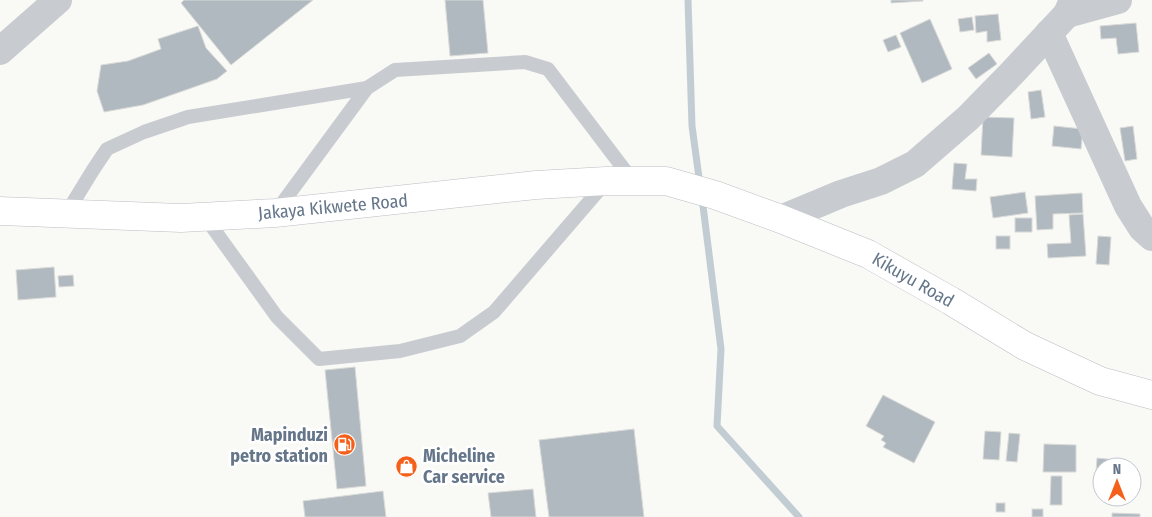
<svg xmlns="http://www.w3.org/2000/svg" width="1152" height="517" font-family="'Fira Sans Condensed',sans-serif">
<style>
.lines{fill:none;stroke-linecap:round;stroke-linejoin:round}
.stream{stroke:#c2cdd3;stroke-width:7}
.building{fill:#b1b9c0;stroke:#dadbd8}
.secondary-casing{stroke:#babfc4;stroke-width:29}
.service{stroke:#c8ccd0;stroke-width:14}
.minor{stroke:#c8ccd0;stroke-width:28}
.secondary{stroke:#fff;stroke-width:28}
.labels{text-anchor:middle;stroke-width:5;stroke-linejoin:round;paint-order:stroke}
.street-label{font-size:18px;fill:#65768a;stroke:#fff}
.poi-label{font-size:18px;font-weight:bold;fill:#65768a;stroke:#fff;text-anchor:end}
</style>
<rect width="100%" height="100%" fill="#f9f9f6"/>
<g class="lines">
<g class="stream">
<path d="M688 0 692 126 700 185"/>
<path d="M702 198 721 349 717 426 799 517"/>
</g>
</g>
<g class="building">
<path d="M184 0H313L231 65 181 3Z"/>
<path d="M445 0H483L488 53 450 56Z"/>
<path d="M891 0H923V1L891 3Z"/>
<path d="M998 14 1001 40 987 42V31L976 33 975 16Z"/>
<path d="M972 17 974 30 960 32 958 19Z"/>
<path d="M930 19 952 69 922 83 900 33Z"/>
<path d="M1136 23 1139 52 1118 54 1116 38 1101 39 1100 26Z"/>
<path d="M198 26 206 48 227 71 217 79 143 105 104 112 97 91 101 65 128 61 161 49 158 39Z"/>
<path d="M896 35 901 47 888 52 883 40Z"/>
<path d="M989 53 997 64 976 79 968 68Z"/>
<path d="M1041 90 1045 117 1031 119 1028 92Z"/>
<path d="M983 117 1014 118 1012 157 981 155Z"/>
<path d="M1054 126 1083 129 1081 149 1052 146Z"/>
<path d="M1133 126 1137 159 1125 161 1120 128Z"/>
<path d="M954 163 967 164 965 179H977L976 191 952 189Z"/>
<path d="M1025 192 1028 213 993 218 990 197Z"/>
<path d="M1082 193 1083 213 1053 214V229L1037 230 1035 196Z"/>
<path d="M1083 214 1086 256 1048 258 1047 244 1071 243 1069 215Z"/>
<rect x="1015" y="218" width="17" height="14"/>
<rect x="996" y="236" width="14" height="13"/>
<path d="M1098 236 1111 237 1109 265 1096 264Z"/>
<path d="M54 267 56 297 18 300 16 270Z"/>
<path d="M73 275 74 286 59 287 58 276Z"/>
<path d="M355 367 366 486 337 489 325 370Z"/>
<path d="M883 395 935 422 914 463 883 447 886 443 881 440 884 436 866 426Z"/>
<path d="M634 429 644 517H549L539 440Z"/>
<path d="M985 431 1001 432 999 460 983 459Z"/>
<path d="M1009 433 1020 434 1017 462 1006 461Z"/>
<path d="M1044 444 1076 445V472H1043Z"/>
<path d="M1097 458 1127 461 1126 467H1102V473L1096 472Z"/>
<path d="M1051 476H1062V505H1050Z"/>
<path d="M533 489 536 517H491L488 493Z"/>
<path d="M383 491 386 517H305L303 501Z"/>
<rect x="996" y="503" width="9" height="9"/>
<rect x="1032" y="509" width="11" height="8"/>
<path d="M1112 513 1140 514V517H1112Z"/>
</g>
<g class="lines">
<defs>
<path id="secondary" d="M0 211 181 218 275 213 536 185 606 181H666L715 195 781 219 868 254 951 301 1025 346 1100 381 1152 395"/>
</defs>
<use href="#secondary" class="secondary-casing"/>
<g class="service">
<path d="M275 213 367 88 395 70 525 62 548 69 633 181"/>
<path d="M66 214 93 170 107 149 144 132 188 117 367 88"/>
<path d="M205 217 277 317 319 359 400 351 460 336 494 312 606 182"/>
</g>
<g class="minor">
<path d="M1067 14 1118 0"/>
<path d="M1049 33 1128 206 1142 228 1152 237"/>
<path d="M0 51 58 0"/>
<path d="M781 219 841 194 881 181 915 164 968 118 1013 72 1067 14 1073 0"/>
</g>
<use href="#secondary" class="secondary"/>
</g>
<defs>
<symbol id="fuel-disc" viewBox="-11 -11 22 22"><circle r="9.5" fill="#f55f1a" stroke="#fff"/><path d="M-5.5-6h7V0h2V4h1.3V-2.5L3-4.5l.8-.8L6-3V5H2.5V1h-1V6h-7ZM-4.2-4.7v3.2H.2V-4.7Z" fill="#fff"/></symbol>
<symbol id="shop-disc" viewBox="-11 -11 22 22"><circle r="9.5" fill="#f55f1a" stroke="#fff"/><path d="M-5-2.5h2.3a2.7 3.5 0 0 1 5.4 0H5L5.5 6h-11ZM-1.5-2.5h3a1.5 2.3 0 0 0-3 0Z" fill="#fff"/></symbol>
</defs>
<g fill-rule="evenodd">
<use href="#fuel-disc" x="332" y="432" width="25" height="25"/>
<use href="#shop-disc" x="394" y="454" width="25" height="25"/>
</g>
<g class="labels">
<g class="street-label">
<text transform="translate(333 207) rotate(-5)" y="6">Jakaya Kikwete Road</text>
<text transform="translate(913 280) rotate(30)" y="6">Kikuyu Road</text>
</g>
<g class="poi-label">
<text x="328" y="441">Mapinduzi<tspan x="328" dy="21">petro station</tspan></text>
<text x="423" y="462" text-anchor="start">Micheline<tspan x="423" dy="21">Car service</tspan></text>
</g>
</g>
<g transform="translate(1117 482)"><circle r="24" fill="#ffffff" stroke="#c1c8d0"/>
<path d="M0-4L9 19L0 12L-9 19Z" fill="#f55f1a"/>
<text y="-8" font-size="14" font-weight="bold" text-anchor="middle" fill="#65768a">N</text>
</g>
</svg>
